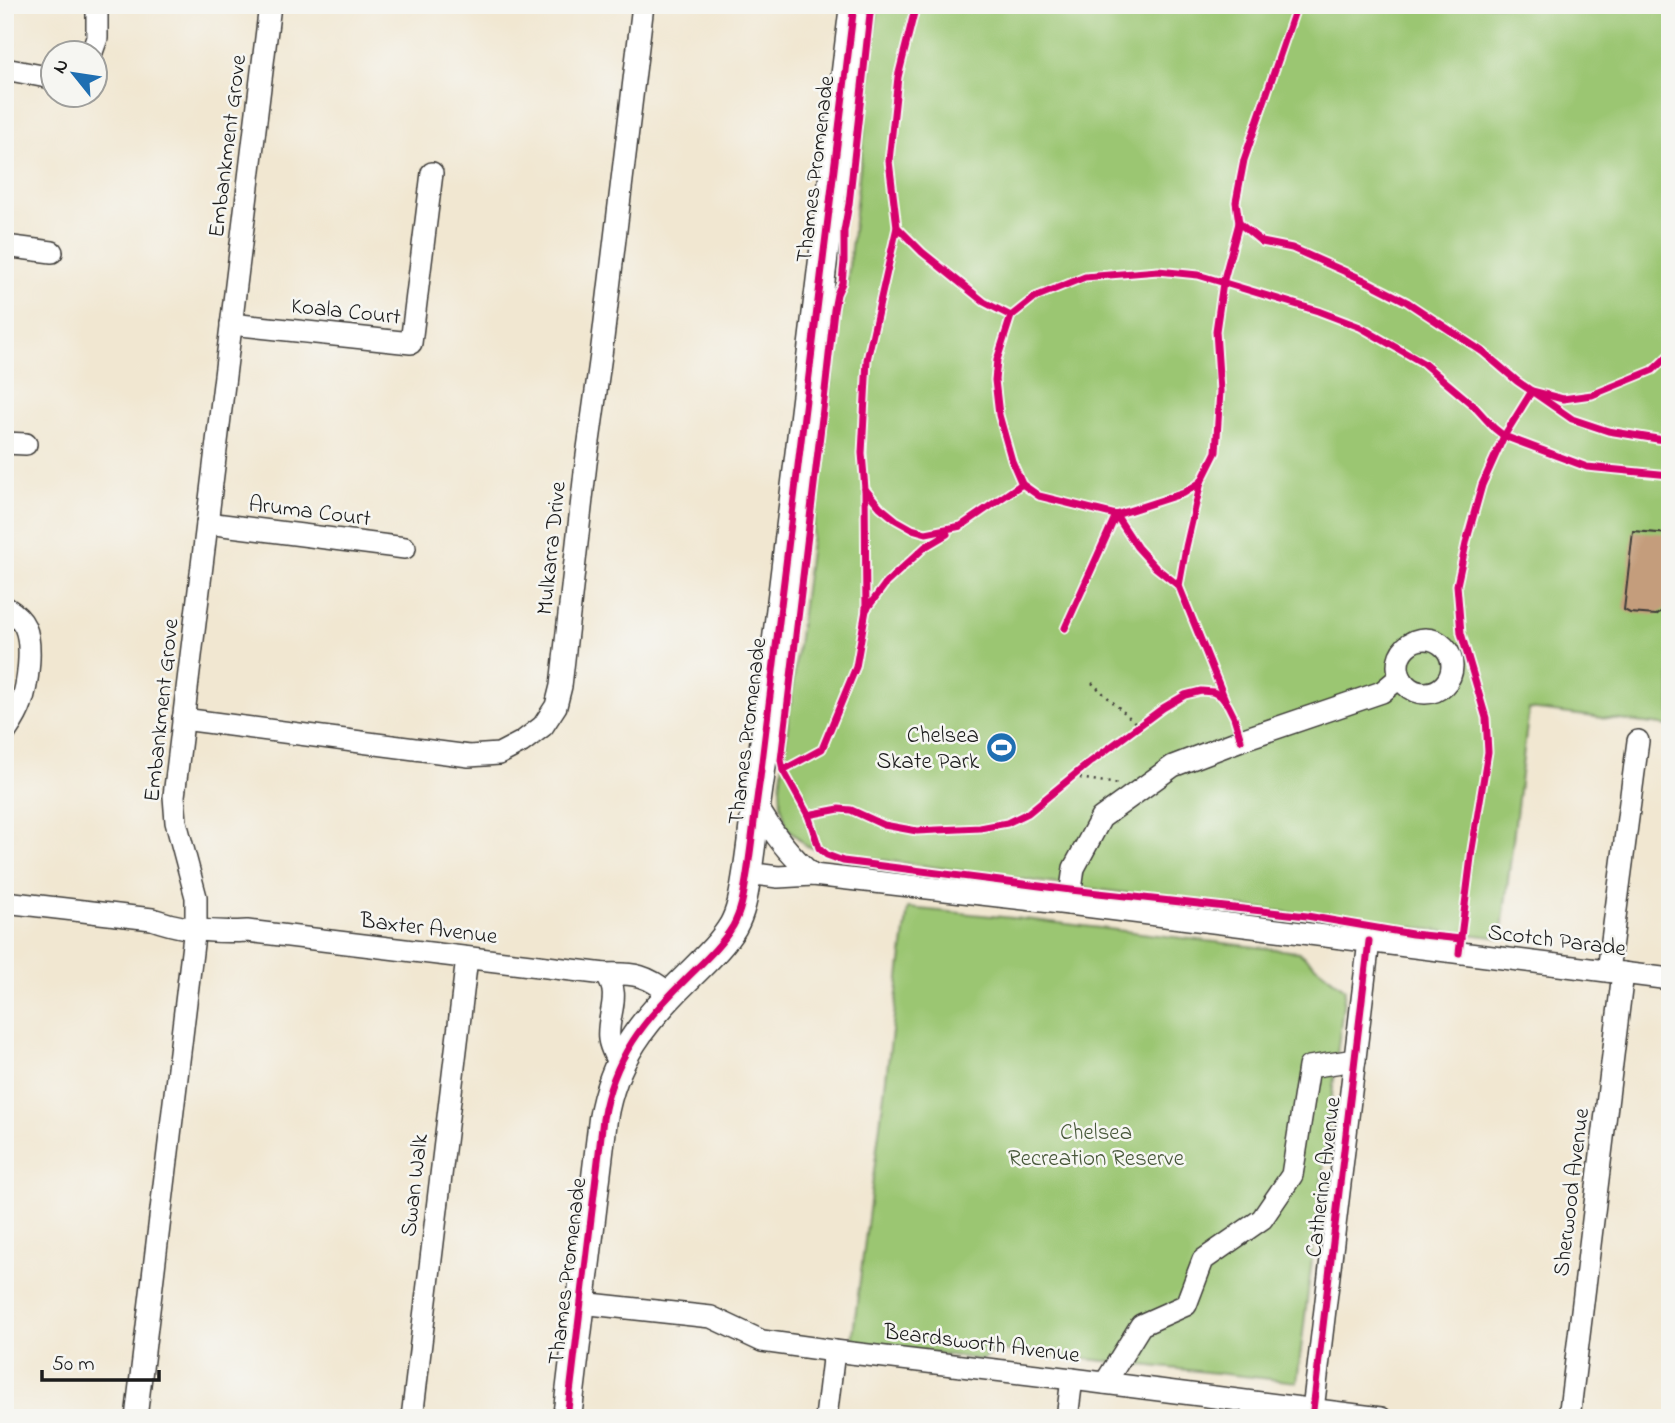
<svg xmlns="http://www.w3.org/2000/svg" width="1675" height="1423" font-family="'Indie Flower',sans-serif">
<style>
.park{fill:#9bc672;stroke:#5c7147;stroke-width:2}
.building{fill:#c49d7c}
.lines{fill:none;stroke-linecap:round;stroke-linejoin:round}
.minor-casing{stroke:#3c3a37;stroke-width:24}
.major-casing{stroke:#3c3a37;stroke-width:31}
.path{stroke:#3c3a37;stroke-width:2.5;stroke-dasharray:2 5;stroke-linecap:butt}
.minor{stroke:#fff;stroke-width:21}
.major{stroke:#fff;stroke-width:28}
.cycleway-casing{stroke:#f6f6f2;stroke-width:11}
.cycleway{stroke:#d6006c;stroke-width:7}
.labels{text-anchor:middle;stroke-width:5;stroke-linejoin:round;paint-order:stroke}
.street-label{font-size:23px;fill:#1c1c1c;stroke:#f6f6f2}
.poi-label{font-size:23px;fill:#1c1c1c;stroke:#f6f6f2;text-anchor:end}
.park-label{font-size:23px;fill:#48583a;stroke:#f6f6f2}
</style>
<rect width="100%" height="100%" fill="#f6f6f2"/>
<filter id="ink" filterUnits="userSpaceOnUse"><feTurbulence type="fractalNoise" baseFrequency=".0143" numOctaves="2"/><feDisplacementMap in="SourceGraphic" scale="14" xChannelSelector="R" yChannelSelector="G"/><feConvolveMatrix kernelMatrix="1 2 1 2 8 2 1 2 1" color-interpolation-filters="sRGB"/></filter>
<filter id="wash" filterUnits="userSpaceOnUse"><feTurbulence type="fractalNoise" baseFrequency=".00686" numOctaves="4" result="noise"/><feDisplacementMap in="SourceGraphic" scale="28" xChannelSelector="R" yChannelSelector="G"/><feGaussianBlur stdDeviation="1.57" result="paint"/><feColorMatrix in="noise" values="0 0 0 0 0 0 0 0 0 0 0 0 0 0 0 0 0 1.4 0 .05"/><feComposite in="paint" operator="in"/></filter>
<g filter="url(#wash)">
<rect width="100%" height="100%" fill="#f1e7d1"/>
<g class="park">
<path d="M878 5H1670V726L1529 709 1501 938 1085 888 833 853 806 846 787 827 781 805 780 786 843 291 847 285Z"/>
<path d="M908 908 1034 920 1298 952 1345 989 1297 1382 994 1349 983 1360 852 1341Z"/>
</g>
<g id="blocks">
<path class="building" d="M1633 531 1670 534V597L1668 601V607L1656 615 1630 613 1624 610Z"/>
</g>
</g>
<g filter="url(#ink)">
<use href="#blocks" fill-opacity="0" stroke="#3c3a37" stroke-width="2"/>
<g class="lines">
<defs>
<g id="minor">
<path d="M92 52 97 38V5"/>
<path d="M5 69 52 78"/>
<path d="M5 246 52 252"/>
<path d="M231 324 411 343 432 173"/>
<path d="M5 443 26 444"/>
<path d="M207 523 405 548"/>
<path d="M5 607C13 612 21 618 25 627 33 645 28 685 21 704 18 714 11 724 5 733"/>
<circle cx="1425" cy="666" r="27"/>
<path d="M183 719 469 756 499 754 522 742 543 726 556 706 561 686 586 463 601 355 643 5"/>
<path d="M756 804C771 831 789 855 813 875"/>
<path d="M747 873 778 877 813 875 1069 904 1670 979"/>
<path d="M5 902 152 919C183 930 215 933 247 931L605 974C635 973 647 975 670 994"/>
<path d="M1069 904 1074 868 1101 818 1173 766 1241 740 1382 692 1400 677"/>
<path d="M1608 971 1638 741"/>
<path d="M605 974C623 994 606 1016 609 1039 610 1048 616 1057 619 1065"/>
<path d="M581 1303 711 1317 762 1341 834 1351 1072 1379 1381 1418"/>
<path d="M1105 1383 1141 1325 1186 1305 1203 1260 1262 1219 1292 1175 1309 1067 1355 1060"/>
<path d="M136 1418 196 919V897L176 822 174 796 270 5"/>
<path d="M412 1418 467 958"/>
<path d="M826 1418 834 1351"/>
<path d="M1067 1418 1072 1379"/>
<path d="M1312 1418 1369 941"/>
<path d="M1569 1418 1623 973"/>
</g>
<path id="major" d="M567 1418 603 1119C613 1058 644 1020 687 978 703 962 721 946 733 926 742 910 744 892 747 874 752 842 755 810 760 778L854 5"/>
</defs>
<use href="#minor" class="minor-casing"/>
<use href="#major" class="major-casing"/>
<g class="path">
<path d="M1092 683 1139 726"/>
<path d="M1073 777 1118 784"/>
</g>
<use href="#minor" class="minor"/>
<use href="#major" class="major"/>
<defs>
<g id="cycleway">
<path d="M871 5 849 204 844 231V262L842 283 837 294 834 310 822 418 781 760 783 770 808 815 819 848 827 855 843 861 1071 890 1307 916 1412 934 1461 939"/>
<path d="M916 5 898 77 889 161 897 227 922 252 984 302 1011 316 1035 297 1085 277 1158 271 1198 275 1318 311 1360 327 1423 363 1474 406 1494 428 1504 436 1587 467 1670 475"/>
<path d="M1297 5 1244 160 1236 202 1239 223 1262 242 1292 248 1364 280 1407 302 1483 352 1517 381 1572 419 1608 431 1670 441"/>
<path d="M1011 316 997 360 995 380 999 415 1012 461 1022 484 1039 496 1116 515 1184 493 1201 482 1216 452 1220 391 1216 331 1223 283 1239 223"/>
<path d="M865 489 880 507 896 520 912 529 926 533 961 526 1022 484"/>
<path d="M1116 515 1137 547 1155 567 1179 586 1226 702"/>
<path d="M1179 586 1186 547 1201 482"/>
<path d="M866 610 886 583 925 547 947 534"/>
<path d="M1065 628 1116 515"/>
<path d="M783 770 822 749 856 667 866 610 865 489 862 453 867 360 897 227"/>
<path d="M808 815 839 809 851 810 884 825 917 831 980 828 1007 823 1028 813 1039 804 1089 763 1163 708 1185 695 1201 691 1213 692 1221 696 1228 705 1234 717 1241 740"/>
<path d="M1459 953 1472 849 1488 752 1486 718 1461 633 1457 585 1467 539 1482 485 1504 436 1532 391 1563 399 1592 395 1653 370 1670 354"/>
<path d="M567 1418 603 1119C613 1058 644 1020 687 978 703 962 721 946 733 926 742 910 744 892 747 874 752 842 755 810 760 778L854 5"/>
<path d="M1312 1418 1369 941"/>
</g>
</defs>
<use href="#cycleway" class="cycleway-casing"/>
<use href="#cycleway" class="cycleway"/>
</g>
</g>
<defs>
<symbol id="stadium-disc" viewBox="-11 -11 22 22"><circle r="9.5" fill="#1f6fb2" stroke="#f6f6f2"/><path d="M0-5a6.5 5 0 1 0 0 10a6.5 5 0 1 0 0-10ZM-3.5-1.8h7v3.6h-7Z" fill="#fff"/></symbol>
</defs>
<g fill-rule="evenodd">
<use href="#stadium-disc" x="984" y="730" width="35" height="35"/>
</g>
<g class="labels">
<g class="street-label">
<text transform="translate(226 146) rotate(-83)" y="8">Embankment Grove</text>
<text transform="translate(814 169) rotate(-83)" y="8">Thames Promenade</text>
<text transform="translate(346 310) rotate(6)" y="8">Koala Court</text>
<text transform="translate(310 510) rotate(7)" y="8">Aruma Court</text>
<text transform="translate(550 548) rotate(-84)" y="8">Mulkarra Drive</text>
<text transform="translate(160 710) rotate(-84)" y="8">Embankment Grove</text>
<text transform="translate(746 731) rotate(-83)" y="8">Thames Promenade</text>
<text transform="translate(429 927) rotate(7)" y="8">Baxter Avenue</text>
<text transform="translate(1557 939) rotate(7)" y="8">Scotch Parade</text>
<text transform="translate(1322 1177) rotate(-83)" y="8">Catherine Avenue</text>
<text transform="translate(413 1185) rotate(-83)" y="8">Swan Walk</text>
<text transform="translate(1570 1192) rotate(-83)" y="8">Sherwood Avenue</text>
<text transform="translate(566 1271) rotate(-83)" y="8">Thames Promenade</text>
<text transform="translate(982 1342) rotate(7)" y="8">Beardsworth Avenue</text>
</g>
<g class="poi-label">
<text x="979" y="742">Chelsea<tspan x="979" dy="26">Skate Park</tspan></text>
</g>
<g class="park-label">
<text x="1096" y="1139">Chelsea<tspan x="1096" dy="26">Recreation Reserve</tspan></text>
</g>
</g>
<rect width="1675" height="1423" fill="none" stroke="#f6f6f2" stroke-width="28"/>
<g transform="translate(74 74) rotate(300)"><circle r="33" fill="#f6f6f2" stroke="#9f9f9c" stroke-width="2"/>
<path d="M0-5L12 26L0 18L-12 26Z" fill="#1f6fb2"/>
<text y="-10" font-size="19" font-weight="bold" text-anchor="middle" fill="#1c1c1c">N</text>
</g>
<path d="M42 1370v10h117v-10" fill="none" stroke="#1c1c1c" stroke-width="3.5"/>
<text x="52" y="1370" font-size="21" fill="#1c1c1c" stroke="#f6f6f2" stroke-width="5" paint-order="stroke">50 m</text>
</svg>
